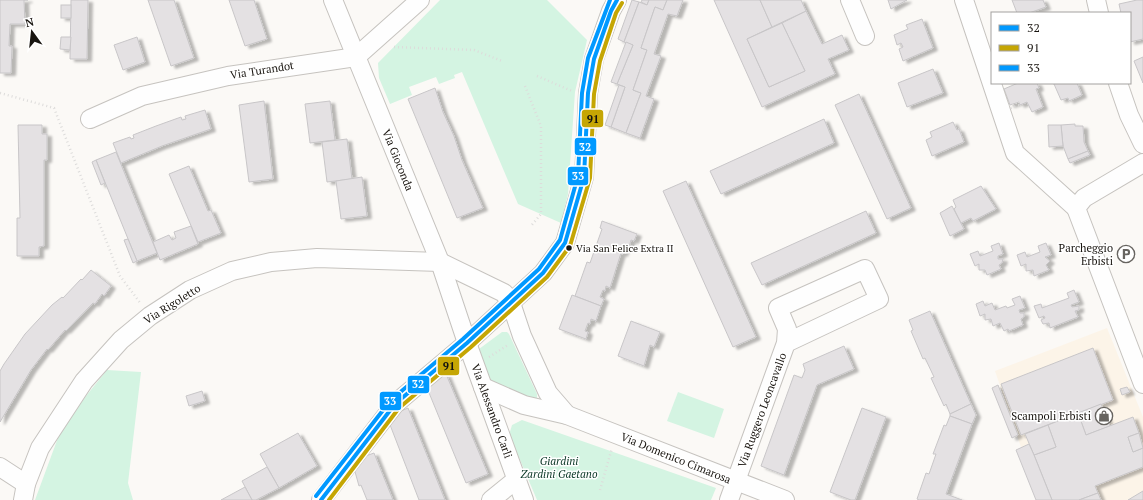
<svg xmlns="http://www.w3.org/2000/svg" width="1143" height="500" font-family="'PT Serif',serif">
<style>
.built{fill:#fcf4e8}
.green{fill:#d4f4e2}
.building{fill:#e4e1e3;stroke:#c8c6c8;filter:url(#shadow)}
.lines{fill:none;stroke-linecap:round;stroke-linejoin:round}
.minor-casing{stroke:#c6c3bf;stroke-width:20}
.path{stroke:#dddcdb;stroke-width:2.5;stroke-dasharray:1 3;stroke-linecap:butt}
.minor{stroke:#fefefe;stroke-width:18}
.bus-1-casing{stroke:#fff;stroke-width:7}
.bus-2-casing{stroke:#fff;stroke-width:7}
.bus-3-casing{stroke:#fff;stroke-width:7}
.bus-1{stroke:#09f;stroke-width:4}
.bus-2{stroke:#c5a604;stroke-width:4}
.bus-3{stroke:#09f;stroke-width:4}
.bus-dot{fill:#18140f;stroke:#fff;stroke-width:1.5}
.labels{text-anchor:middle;stroke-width:3;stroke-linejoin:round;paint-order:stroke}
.bus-label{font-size:10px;fill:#18140f;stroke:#fff;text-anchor:start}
.street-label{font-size:11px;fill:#18140f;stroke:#fff}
.poi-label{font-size:11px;fill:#18140f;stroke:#fff;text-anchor:end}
.park-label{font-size:11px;font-style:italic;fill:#083524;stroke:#fff}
.line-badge{stroke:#fff;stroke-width:1.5}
.badge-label{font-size:11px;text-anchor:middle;font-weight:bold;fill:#fff}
.pale-badge-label{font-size:11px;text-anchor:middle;font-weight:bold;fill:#111}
</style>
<defs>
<filter id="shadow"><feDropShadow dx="4.5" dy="2.5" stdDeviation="1" flood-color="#0004"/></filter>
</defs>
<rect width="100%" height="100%" fill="#fbf9f6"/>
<path class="built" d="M1107 328 1143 417V500H1039L995 371Z"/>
<g class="green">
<path d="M440 0H547L587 40 575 92 568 194 561 223 518 204 462 72 454 75 455 78 439 84 436 77 409 87 412 95 390 104 379 78 378 63Z"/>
<path d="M502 332H507L509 334 537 394V398L534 401 494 384 487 377 478 353 479 349Z"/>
<path d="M107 370 141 372 128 483 133 500H35L59 435 86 396Z"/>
<path d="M678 392 724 409 714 438 667 421Z"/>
<path d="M522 420 716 488 711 500H537L515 448 510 446 509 435 512 425Z"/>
</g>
<g class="building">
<path d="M0 0H28H24L25 24H10L9 46H12L11 73H0Z"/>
<path d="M71 0H88L87 59H70Z"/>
<path d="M148 0H174L194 58 171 66Z"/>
<path d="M229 0H254L267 39 245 46Z"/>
<path d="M632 0 639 2 624 42 618 39Z"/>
<path d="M642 0H649L647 5 641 2Z"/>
<path d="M649 0H667L663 10 655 7 641 48 647 50 633 90 641 93 626 133 611 127 625 87 617 84 633 45 624 42 639 2 647 5Z"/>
<path d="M667 0H683L677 16 668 14 654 54 661 56 646 96 654 99 640 138 626 133 641 93 633 90 647 50 641 48 655 7 663 10Z"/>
<path d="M714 0H760L772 27 747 39 769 87 805 71 782 23 806 11 822 44 842 35 849 50 828 59 835 74 762 107Z"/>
<path d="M760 0H801L806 11 772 27Z"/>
<path d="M888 0H907L891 9Z"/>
<path d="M1012 0H1043L1046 7 1029 13H1017Z"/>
<path d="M1137 0H1143V39L1130 42V13H1121L1119 4Z"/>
<rect x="61" y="5" width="10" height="13"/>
<path d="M922 19 933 48 903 61 899 49 903 47 901 43 897 45 894 35 908 29 906 25Z"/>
<path d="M782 23 805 71 769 87 747 39Z"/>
<path d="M61 37H71L70 50 60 49Z"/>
<path d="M137 37 145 62 123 70 114 45Z"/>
<path d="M626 42 633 45 617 84 611 82Z"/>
<path d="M1143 57V83L1134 61Z"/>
<path d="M933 69 943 93 907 107 898 83Z"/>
<path d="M1018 83H1037L1039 88 1036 89 1043 107 1032 112 1027 102 1020 105 1019 102 1010 105 1004 89Z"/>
<path d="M1052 83H1077L1082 95 1069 101 1068 98 1061 100 1054 84Z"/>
<path d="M619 85 625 87 611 127 605 125Z"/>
<path d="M435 88 443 112 454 136 462 160 483 208 457 218 408 99Z"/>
<path d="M859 94 911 208 887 219 835 105Z"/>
<path d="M264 101 273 179 249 182 239 105Z"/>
<path d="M330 101 335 140 310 143 305 104Z"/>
<path d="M205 110 211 129 162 146 121 163 113 143 130 137 131 139 134 138 133 135 156 126 181 117 182 120 186 119 185 116Z"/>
<path d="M824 119 834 143 721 194 710 171Z"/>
<path d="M953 122 957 130 959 129 964 142 932 156 926 140 932 137 930 132Z"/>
<path d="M1075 124V126H1083L1084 142 1088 151 1068 159 1063 146 1061 125Z"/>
<path d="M18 125H42V134H47V160H44V246L39 247V256H17V218H20Z"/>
<path d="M1048 125H1061L1063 146 1049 147Z"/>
<path d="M347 139 352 179 327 182 322 142Z"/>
<path d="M1088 151 1090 155 1070 163 1068 159Z"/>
<path d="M116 152 157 253 137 261 96 160Z"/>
<path d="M96 160 105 183 101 185 92 162Z"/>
<path d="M189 166 208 211 211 210 221 233 198 242 169 174Z"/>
<path d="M362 177 367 216 341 219 336 181Z"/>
<path d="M686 181 756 337 733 347 663 191Z"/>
<path d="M981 186 996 209 973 221 971 218 961 223 954 209 956 207 953 200Z"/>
<path d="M952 206 964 229 950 236 940 213Z"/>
<path d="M866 211 876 233 762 285 751 263Z"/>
<path d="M602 221 637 234 634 241 631 240 629 247 626 246 623 254 621 253 610 288 606 286 605 291 603 290 600 297 604 299 601 306 575 296 587 262 590 263 602 229 600 228Z"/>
<path d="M191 226 198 244 160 260 153 242 169 235 172 240 176 238 174 232Z"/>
<path d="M128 239 137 261 133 263 124 240Z"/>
<path d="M999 243 1003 254 998 256V259H1003L1002 263 999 265 1001 269 987 275 985 270H979V264L975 266 970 254 978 251 980 256 993 251 991 246Z"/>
<path d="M1046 243 1051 255 1045 257 1050 261 1046 265 1049 270 1034 276 1033 270 1026 271V264L1021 266 1017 255 1025 252 1027 257 1040 252 1038 246Z"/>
<path d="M91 270 111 286 104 296 102 294 95 304 93 303 66 331 65 330 48 350 47 349 31 370 0 422V371L4 364 25 334 52 305 62 297 63 298 81 279 82 280Z"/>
<path d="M1074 290 1079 302 1071 305 1072 307 1079 306V310L1075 311 1078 317 1050 328 1049 323 1043 324 1041 320 1045 318 1044 316 1039 318 1034 306 1041 304 1042 308 1069 298 1067 293Z"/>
<path d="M572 295 601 306 596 321 591 319 590 324 588 323 585 331 588 332 586 339 559 329Z"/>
<path d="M1020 296 1025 308 1019 310 1020 313H1024V317L1021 319 1023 325 1009 331 1008 329 1004 331 1000 323 993 326 991 319 985 320V314L980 316 976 304 983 301 985 306 992 303 995 310 1006 306 1007 308 1015 305 1012 299Z"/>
<path d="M930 311 971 404 950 414 946 404 944 406 931 378 934 377 925 358 923 359 911 331 913 330 909 320Z"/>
<path d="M631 321 660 332 654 347 650 345 644 366 618 356Z"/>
<path d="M844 346 854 369 817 385 784 475 761 466 794 375 802 378 805 370 803 364Z"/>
<path d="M1093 348 1113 400 1021 435 1001 384Z"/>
<path d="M446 374 488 474 466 483 425 383Z"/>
<path d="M998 385 1018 435 1012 438 992 388Z"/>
<path d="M1127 387 1130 392 1122 395 1120 389Z"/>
<path d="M202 391 205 401 189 406 186 396Z"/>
<path d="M971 404 976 415 972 424 950 416V414Z"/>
<path d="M1101 404 1110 426 1086 435 1078 413Z"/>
<path d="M408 408 445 500H419L387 417Z"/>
<path d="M862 408 886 417 855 500H851L830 492Z"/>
<path d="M1078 413 1086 435 1133 417 1139 433 1128 437 1133 452 1143 448V467L1095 486 1098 493 1079 500H1052L1034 455 1056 447 1048 425Z"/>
<path d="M950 416 972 424 946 494 962 500H919L917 499 926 473 929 474 936 454H933L944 425 946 426Z"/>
<path d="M1048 425 1056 447 1034 455 1025 434Z"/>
<path d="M298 433 317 466 279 488 260 454Z"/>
<path d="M1139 433 1143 448 1133 452 1128 437Z"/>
<path d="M1029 444 1034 455 1052 500H1036L1016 450Z"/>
<path d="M374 453 393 500H367L361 485 359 486 352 461Z"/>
<path d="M267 467 279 488 256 500H252L242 481Z"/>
<path d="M245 487 252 500H221Z"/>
<path d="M1143 491V500H1128Z"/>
<path d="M1098 493 1101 500H1079Z"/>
</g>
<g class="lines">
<defs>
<g id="minor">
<path d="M333 0 440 262 467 343 524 500"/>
<path d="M850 0 865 36"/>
<path d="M964 0 1015 153 1076 208"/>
<path d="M1096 0 1099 13"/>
<path d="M1118 83 1129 115 1143 144"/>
<path d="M90 119 142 96 228 76 356 57 420 0"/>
<path d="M1143 163 1084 198 1076 208 1143 384"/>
<path d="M483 387 524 405 567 415 785 500"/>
<path d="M0 467 26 484"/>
<path d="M23 500 26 484 40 448 84 381 121 340 150 316 190 290 232 271 271 262 317 258 440 262 504 293 511 303 522 336 548 393 567 415"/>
<path d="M321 500 395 404 467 343 543 273 565 243 584 177 588 93 594 59 611 11 617 0"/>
<path d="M491 500 517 479"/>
<path d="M729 500 786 343 879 299 865 269 778 308 787 329 786 343"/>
</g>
</defs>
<use href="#minor" class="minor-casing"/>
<g class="path">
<path d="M394 47 474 50 502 61"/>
<path d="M537 76 572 91"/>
<path d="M525 86 541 126V214L531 226"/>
<path d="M0 93 54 108 120 276 141 304"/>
<path d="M1019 102 1020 105 1008 109 1007 106Z"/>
<path d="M489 357 508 345"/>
<path d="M600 490 612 448"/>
</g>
<use href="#minor" class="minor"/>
<defs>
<path id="bus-1" d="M321 500 395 404 467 343 543 273 565 243 584 177 588 93 594 59 611 11 617 0"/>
<path id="bus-2" d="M329 500 399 408 471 347 547 277 570 246 590 178 594 94 600 61 616 13 622 3"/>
<path id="bus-3" d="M316 496 391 400 463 339 539 269 560 240 578 176 582 93 588 58 610 0"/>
</defs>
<use href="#bus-1" class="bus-1-casing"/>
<use href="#bus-2" class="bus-2-casing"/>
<use href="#bus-3" class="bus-3-casing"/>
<use href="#bus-1" class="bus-1"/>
<use href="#bus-2" class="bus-2"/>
<use href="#bus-3" class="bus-3"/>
</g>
<defs>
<symbol id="parking-ring" viewBox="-11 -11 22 22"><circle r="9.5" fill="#fff" stroke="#676460" stroke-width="1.5"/><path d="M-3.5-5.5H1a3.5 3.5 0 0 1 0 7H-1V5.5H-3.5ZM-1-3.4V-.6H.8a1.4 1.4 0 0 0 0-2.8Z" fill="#676460"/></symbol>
<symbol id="shop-ring" viewBox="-11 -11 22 22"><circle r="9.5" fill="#fff" stroke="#676460" stroke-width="1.5"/><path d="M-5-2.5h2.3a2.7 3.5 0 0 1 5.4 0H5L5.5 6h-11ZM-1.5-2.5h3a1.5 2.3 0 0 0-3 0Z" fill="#676460"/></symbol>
</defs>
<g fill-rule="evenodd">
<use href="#parking-ring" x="1116" y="244" width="20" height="20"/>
<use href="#shop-ring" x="1094" y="406" width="20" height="20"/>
</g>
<circle class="bus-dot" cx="569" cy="248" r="3.5"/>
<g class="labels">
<g class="bus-label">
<text x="576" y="252">Via San Felice Extra II</text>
</g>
<g class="street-label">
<text transform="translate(262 70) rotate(-9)" y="4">Via Turandot</text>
<text transform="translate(398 160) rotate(68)" y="4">Via Gioconda</text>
<text transform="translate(172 304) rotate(-32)" y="4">Via Rigoletto</text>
<text transform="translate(762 410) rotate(-70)" y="4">Via Ruggero Leoncavallo</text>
<text transform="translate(492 411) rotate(70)" y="4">Via Alessandro Carli</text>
<text transform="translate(676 458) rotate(22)" y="4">Via Domenico Cimarosa</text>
</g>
<g class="poi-label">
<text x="1113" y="252">Parcheggio<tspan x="1113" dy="13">Erbisti</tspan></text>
<text x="1091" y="420">Scampoli Erbisti</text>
</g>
<g class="park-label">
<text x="559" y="465">Giardini<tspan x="559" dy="13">Zardini Gaetano</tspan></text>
</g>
</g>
<g class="line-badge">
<rect x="581" y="109" width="23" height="19" rx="4" fill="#c5a604"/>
<rect x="574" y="137" width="23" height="19" rx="4" fill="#09f"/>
<rect x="567" y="166" width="22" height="20" rx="4" fill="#09f"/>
<rect x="437" y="356" width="23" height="20" rx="4" fill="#c5a604"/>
<rect x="407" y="375" width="23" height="19" rx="4" fill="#09f"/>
<rect x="379" y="391" width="23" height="20" rx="4" fill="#09f"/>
</g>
<g class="badge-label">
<text x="585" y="151">32</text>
<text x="578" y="180">33</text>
<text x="418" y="388">32</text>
<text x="390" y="405">33</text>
</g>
<g class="pale-badge-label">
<text x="593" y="123">91</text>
<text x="449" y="370">91</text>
</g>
<rect x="991" y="12" width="140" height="72" fill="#ffffff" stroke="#a3a19f"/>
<rect x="999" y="25" width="20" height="6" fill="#0099ff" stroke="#a3a19f"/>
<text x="1027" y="32" font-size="12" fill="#18140f">32</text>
<rect x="999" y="45" width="20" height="6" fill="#c5a604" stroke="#a3a19f"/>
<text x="1027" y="52" font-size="12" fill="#18140f">91</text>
<rect x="999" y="65" width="20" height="6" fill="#0099ff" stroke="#a3a19f"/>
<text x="1027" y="72" font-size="12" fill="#18140f">33</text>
<g transform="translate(32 32) rotate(345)" stroke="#ffffff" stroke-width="3" paint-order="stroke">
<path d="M0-3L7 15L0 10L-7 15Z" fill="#18140f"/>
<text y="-6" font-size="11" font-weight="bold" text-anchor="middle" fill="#18140f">N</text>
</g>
</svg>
